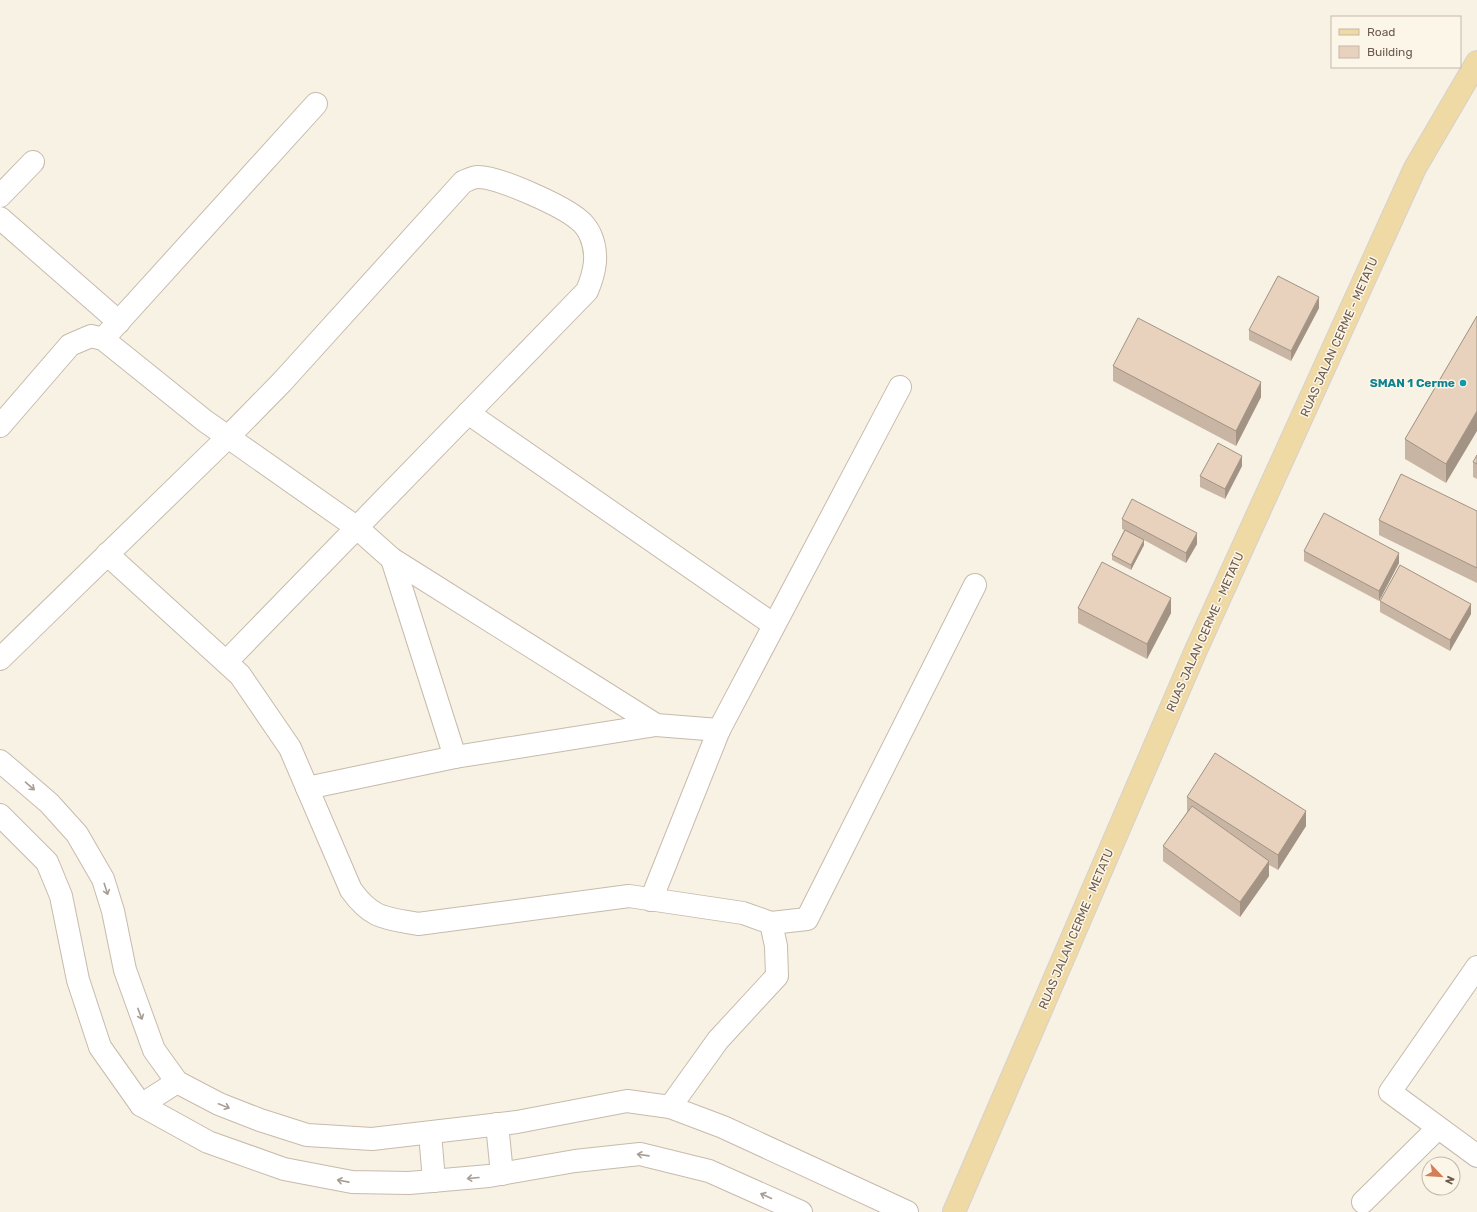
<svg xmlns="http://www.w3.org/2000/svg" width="1477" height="1212" font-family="Rubik,sans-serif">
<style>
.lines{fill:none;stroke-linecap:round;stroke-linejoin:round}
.minor-casing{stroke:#c8baac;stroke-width:24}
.major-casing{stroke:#d6d1cd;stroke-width:24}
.minor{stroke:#fff;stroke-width:22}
.major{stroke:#efd9a4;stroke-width:22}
.wall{fill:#c8b5a3}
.shaded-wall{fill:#a29384}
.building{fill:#e8d2bd;stroke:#a29384}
.oneway{stroke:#a79d94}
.culture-dot{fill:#0f9aa8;stroke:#fcf6e9;stroke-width:1.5}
.labels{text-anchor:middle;stroke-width:3;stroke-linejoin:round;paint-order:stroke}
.street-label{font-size:12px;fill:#6d5b4d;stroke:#fcf6e9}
.culture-label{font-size:12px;font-weight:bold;fill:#0d838f;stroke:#fcf6e9;text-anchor:end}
</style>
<rect width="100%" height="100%" fill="#f8f2e4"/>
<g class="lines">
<defs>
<g id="minor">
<path d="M0 196 33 162"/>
<path d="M0 218 119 322"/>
<path d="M103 339 316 104"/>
<path d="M468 413 774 625"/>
<path d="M0 426 70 345 91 336 103 339 205 421 228 437 0 659"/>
<path d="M107 554 240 675 290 748 351 890C372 919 385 918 418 924L629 896 743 913 771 923 776 946 777 976 718 1040 670 1107"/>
<path d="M392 559 455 757"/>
<path d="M226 662 587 291C595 272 599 254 590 234 588 230 583 223 579 220 563 206 499 177 478 177 473 177 468 180 463 182L282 382 228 437 356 527 392 559 656 725 719 730 651 900"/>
<path d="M719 730 900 387"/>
<path d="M0 761 49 803 77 834 103 879 113 911 125 970 154 1050 177 1082 219 1104 260 1120 307 1135 372 1139 517 1122 627 1101 670 1107 723 1127 907 1212"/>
<path d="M307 788 455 757 656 725"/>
<path d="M0 815 47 862 61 896 78 980 100 1047 141 1105 208 1142 284 1169 352 1182 409 1183 489 1176 575 1161 640 1154 709 1171 801 1212"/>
<path d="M771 923 807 919 975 585"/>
<path d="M1477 967 1390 1092 1477 1156"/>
<path d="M141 1105 177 1082"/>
<path d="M497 1124 502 1174"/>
<path d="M430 1133 434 1181"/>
<path d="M1363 1202 1438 1128"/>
</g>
<path id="major" d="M954 1212 1196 650 1415 168 1477 62"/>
</defs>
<use href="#minor" class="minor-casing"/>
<use href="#major" class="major-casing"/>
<use href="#minor" class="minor"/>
<use href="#major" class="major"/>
</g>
<g class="wall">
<path d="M1319 308 1291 361 1249 340V330Z"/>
<path d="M1477 316 1446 483 1405 459V439Z"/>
<path d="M1113 366 1261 397 1236 446 1113 381Z"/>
<path d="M1477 455V479L1473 477V462Z"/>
<path d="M1242 466 1225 499 1200 487V476Z"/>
<path d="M1477 511V583L1379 535V520Z"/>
<path d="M1122 519 1197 544 1186 563 1144 540V545L1131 570 1112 560V555L1124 530 1122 529Z"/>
<path d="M1304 551 1399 563 1379 601 1304 561Z"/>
<path d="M1380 601 1471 614 1450 651 1380 612Z"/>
<path d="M1078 608 1171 613 1147 659 1078 623Z"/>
<path d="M1187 797 1306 826 1278 870 1269 865V876L1240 917 1163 861V846L1187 812Z"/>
</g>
<g class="shaded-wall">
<path d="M1319 297V308L1291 361V351Z"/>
<path d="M1261 382V397L1236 446V431Z"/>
<path d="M1477 411V431L1446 483V464Z"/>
<path d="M1242 456V466L1225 499V489Z"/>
<path d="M1197 533V544L1186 563V553Z"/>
<path d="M1144 540V545L1131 570V565Z"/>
<path d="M1399 553V563L1379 601V591Z"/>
<path d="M1171 598V613L1147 659V644Z"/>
<path d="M1471 604V614L1450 651V640Z"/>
<path d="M1306 811V826L1278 870V855Z"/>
<path d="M1269 861V876L1240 917V902Z"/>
</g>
<g class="building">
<path d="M1278 276 1319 297 1291 351 1249 330Z"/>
<path d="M1477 316V411L1446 464 1405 439Z"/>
<path d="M1138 318 1261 382 1236 431 1113 366Z"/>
<path d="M1218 443 1242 456 1225 489 1200 476Z"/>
<path d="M1477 455V464L1473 462Z"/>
<path d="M1401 474 1477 511V568L1379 520Z"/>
<path d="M1132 499 1197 533 1186 553 1122 519Z"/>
<path d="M1324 513 1399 553 1379 591 1304 551Z"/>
<path d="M1125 530 1144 540 1131 565 1112 555Z"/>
<path d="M1102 562 1171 598 1147 644 1078 608Z"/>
<path d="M1400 565 1471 604 1450 640 1380 601Z"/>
<path d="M1215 753 1306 811 1278 855 1187 797Z"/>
<path d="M1192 806 1269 861 1240 902 1163 846Z"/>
</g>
<defs><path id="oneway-shaft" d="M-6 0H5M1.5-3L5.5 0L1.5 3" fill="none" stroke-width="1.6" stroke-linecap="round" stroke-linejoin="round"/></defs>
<g class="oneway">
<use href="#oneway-shaft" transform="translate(30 786) rotate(41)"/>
<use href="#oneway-shaft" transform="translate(106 889) rotate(72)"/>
<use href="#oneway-shaft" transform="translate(140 1014) rotate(69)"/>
<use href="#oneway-shaft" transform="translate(224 1106) rotate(22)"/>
<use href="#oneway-shaft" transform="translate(643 1155) rotate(-172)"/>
<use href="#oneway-shaft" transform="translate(473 1178) rotate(175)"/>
<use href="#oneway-shaft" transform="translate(343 1181) rotate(-169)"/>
<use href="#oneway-shaft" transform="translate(766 1196) rotate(-156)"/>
</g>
<circle class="culture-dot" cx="1463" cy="383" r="4"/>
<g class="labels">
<g class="street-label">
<text transform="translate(1339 337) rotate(-66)" y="4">RUAS JALAN CERME - METATU</text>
<text transform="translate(1205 632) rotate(-66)" y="4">RUAS JALAN CERME - METATU</text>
<text transform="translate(1076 929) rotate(-67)" y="4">RUAS JALAN CERME - METATU</text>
</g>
<g class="culture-label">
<text x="1455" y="387">SMAN 1 Cerme</text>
</g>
</g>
<rect x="1331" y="16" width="130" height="52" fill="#fcf6e9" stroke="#c3b8ab"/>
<rect x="1339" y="29" width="20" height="6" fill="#efd9a4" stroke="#c3b8ab"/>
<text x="1367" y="36" font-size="12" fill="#6d5b4d">Road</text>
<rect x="1339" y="46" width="20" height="12" fill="#e8d2bd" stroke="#c3b8ab"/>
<text x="1367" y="56" font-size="12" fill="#6d5b4d">Building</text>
<g transform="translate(1441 1176) rotate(115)"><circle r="19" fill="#fcf6e9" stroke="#c3b8ab"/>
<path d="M0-3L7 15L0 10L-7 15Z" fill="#d27e59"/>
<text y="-6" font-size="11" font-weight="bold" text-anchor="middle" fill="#6d5b4d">N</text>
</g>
</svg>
